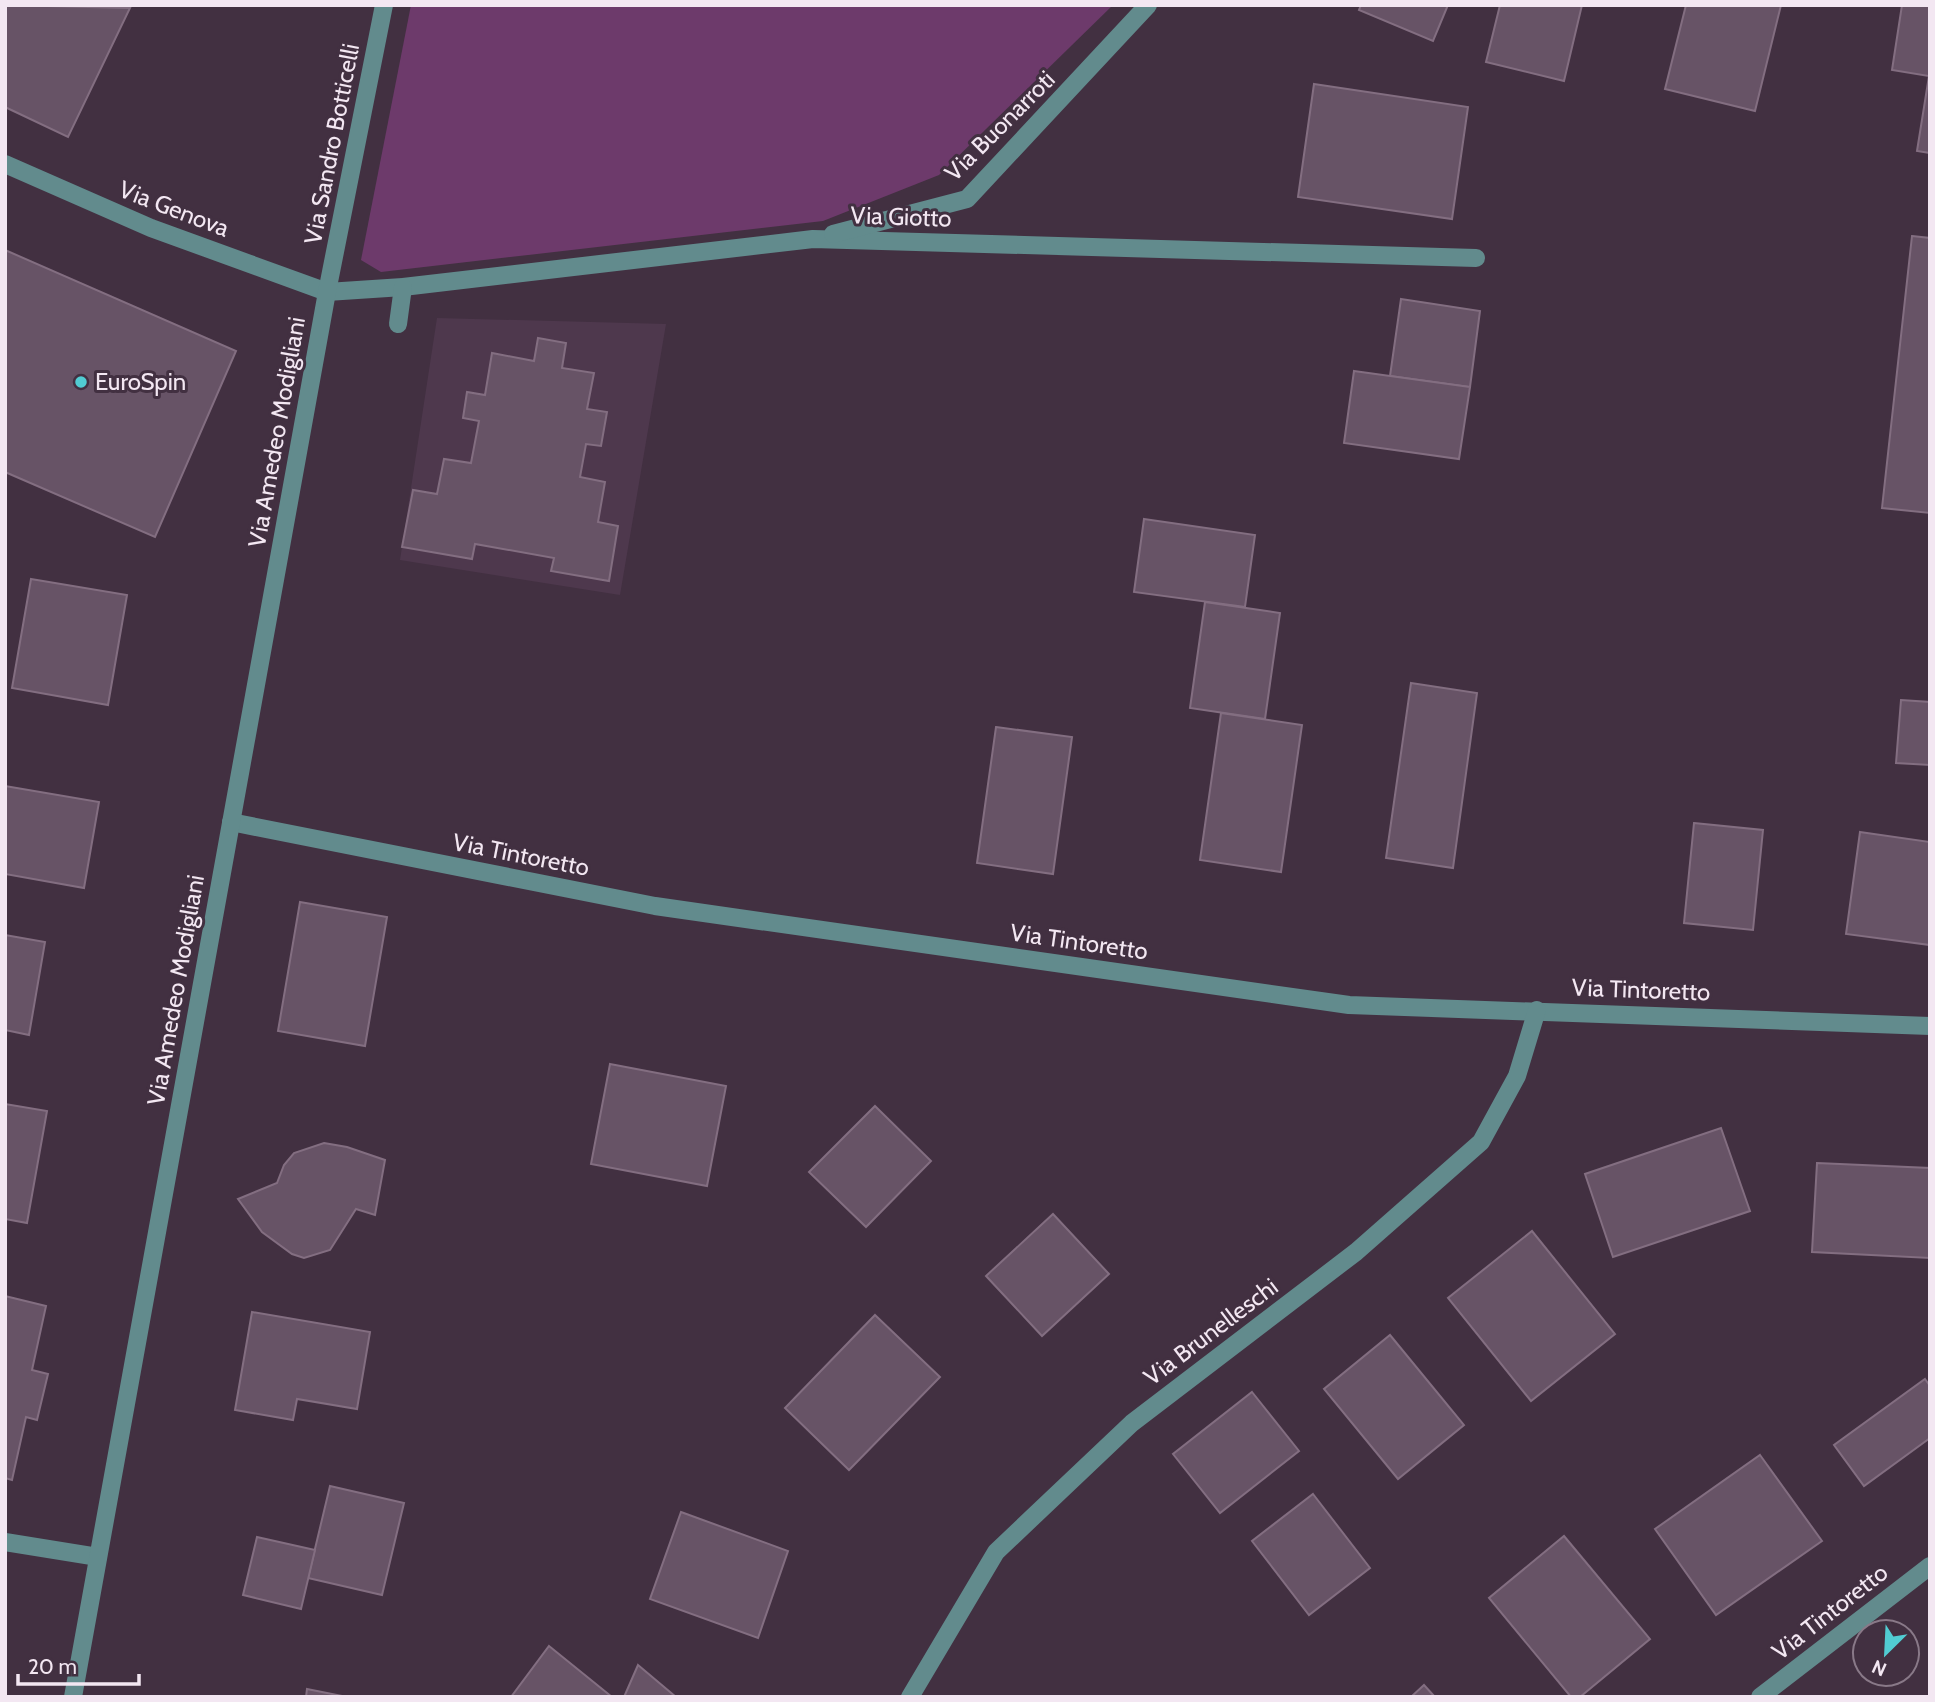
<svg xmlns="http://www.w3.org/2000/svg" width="1935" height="1702" font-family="Cabin,sans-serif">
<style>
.built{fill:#4e384d}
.green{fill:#6d3a6b}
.building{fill:#675366;stroke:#836e81;stroke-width:2}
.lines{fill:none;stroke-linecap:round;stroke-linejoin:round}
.minor{stroke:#628b8d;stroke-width:18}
.poi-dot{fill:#51ccd2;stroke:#423041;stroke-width:2.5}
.labels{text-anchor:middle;stroke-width:6;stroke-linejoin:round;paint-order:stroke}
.street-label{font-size:24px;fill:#f3e7f2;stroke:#423041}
.poi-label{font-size:24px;fill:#f3e7f2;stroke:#423041;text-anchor:start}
</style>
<rect width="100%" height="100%" fill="#423041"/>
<path class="built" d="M437 318 666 324 620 595 400 560Z"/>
<path class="green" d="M411 5H1113L939 175 823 221 381 272 361 260Z"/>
<g class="building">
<path d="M5 5 130 8 68 137 5 107Z"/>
<path d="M1361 5H1448L1433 41 1359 10Z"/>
<path d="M1500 5H1582L1564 81 1486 62Z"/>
<path d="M1686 5H1781L1755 111 1665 89Z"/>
<path d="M1902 5 1930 6V153L1917 151 1929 76 1892 70Z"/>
<path d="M1314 84 1468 107 1452 219 1298 197Z"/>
<path d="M1912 236 1930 238V513L1882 508Z"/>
<path d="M5 250 236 351 155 537 5 472Z"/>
<path d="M1401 299 1480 311 1470 387 1390 376Z"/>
<path d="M538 338 566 343 562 368 594 373 587 409 607 412 601 446 586 444 580 477 605 482 598 522 618 526 609 581 551 571 554 558 475 544 472 559 402 547 413 490 437 494 444 459 471 463 479 421 463 418 467 392 485 395 492 353 534 361Z"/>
<path d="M1354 371 1470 387 1459 459 1344 443Z"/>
<path d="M1144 519 1255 535 1245 607 1134 592Z"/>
<path d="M31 579 127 595 108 705 12 688Z"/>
<path d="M1205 602 1280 613 1265 719 1190 708Z"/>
<path d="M1411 683 1477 693 1453 868 1386 858Z"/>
<path d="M1901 700 1930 702V765L1896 763Z"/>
<path d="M1221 713 1302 725 1281 872 1200 860Z"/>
<path d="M996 727 1072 737 1053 874 977 863Z"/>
<path d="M5 786 99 802 84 888 5 874Z"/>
<path d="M1694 823 1763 830 1753 930 1684 923Z"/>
<path d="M1860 832 1930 842V945L1846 934Z"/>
<path d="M300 902 387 917 365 1046 278 1031Z"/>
<path d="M5 935 45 942 29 1035 5 1030Z"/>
<path d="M610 1064 726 1086 707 1186 591 1164Z"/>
<path d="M5 1104 47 1111 27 1223 5 1219Z"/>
<path d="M875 1106 931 1161 866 1227 809 1172Z"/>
<path d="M1721 1128 1750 1211 1613 1257 1585 1174Z"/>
<path d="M324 1143 347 1147 385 1160 375 1215 356 1209 330 1250 304 1258 292 1254 262 1232 238 1199 277 1183 284 1165 294 1153Z"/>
<path d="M1817 1163 1930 1168V1258L1812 1252Z"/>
<path d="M1053 1214 1109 1274 1042 1336 986 1276Z"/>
<path d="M1532 1231 1615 1334 1531 1401 1448 1298Z"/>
<path d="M5 1296 46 1306 32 1370 48 1374 37 1420 26 1417 12 1480 5 1478Z"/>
<path d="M252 1312 370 1332 357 1409 297 1399 293 1420 235 1410Z"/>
<path d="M875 1315 940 1377 849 1470 785 1408Z"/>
<path d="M1390 1335 1464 1425 1398 1479 1324 1389Z"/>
<path d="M1925 1379 1930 1386V1438L1864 1486 1834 1445Z"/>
<path d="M1252 1392 1299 1451 1220 1513 1173 1454Z"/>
<path d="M1760 1455 1822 1541 1716 1615 1655 1529Z"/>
<path d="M330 1486 404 1503 382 1595 308 1578Z"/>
<path d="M1313 1494 1370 1568 1309 1615 1252 1541Z"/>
<path d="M681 1512 788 1551 758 1638 650 1599Z"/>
<path d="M1564 1536 1650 1639 1580 1697H1571L1489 1598Z"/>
<path d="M257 1537 315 1550 301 1609 243 1595Z"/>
<path d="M549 1646 612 1697H511Z"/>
<path d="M638 1665 676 1697H624Z"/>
<path d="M1424 1685 1435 1697H1411Z"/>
<path d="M307 1689 347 1697H306Z"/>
</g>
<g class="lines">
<g class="minor">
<path d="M5 164 151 228 327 292 403 287 813 239 1476 258"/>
<path d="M833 234 967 199 1148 5"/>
<path d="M398 324 403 287"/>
<path d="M231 822 655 906 1349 1005 1930 1026"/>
<path d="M5 1542 98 1557"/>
<path d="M73 1697 327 292 384 5"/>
<path d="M910 1697 996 1552 1132 1423 1356 1252 1481 1142 1517 1076 1537 1010"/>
<path d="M1760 1697 1930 1566"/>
</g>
</g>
<circle class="poi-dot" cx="81" cy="382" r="7"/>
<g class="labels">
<g class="street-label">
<text transform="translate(1000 126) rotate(-45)" y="8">Via Buonarroti</text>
<text transform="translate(332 144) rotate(-79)" y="8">Via Sandro Botticelli</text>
<text transform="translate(174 209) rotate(21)" y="8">Via Genova</text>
<text transform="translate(901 217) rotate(2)" y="8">Via Giotto</text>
<text transform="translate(277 432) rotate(-80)" y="8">Via Amedeo Modigliani</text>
<text transform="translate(521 855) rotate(11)" y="8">Via Tintoretto</text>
<text transform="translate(1079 942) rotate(8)" y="8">Via Tintoretto</text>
<text transform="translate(176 990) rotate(-80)" y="8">Via Amedeo Modigliani</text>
<text transform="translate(1641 990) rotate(2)" y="8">Via Tintoretto</text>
<text transform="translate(1211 1332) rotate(-37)" y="8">Via Brunelleschi</text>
<text transform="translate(1830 1612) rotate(-38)" y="8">Via Tintoretto</text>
</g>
<g class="poi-label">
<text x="95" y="390">EuroSpin</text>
</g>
</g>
<rect width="1935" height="1702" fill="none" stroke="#f3e7f2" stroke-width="14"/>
<g transform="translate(1886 1653) rotate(204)"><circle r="33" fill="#423041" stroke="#897988" stroke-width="2"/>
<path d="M0-5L12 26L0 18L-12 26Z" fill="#51ccd2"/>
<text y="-10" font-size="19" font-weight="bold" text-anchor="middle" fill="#f3e7f2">N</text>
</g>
<path d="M18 1674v10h121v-10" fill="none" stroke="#f3e7f2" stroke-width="3.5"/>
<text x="28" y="1674" font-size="21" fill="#f3e7f2" stroke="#423041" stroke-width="5" paint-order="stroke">20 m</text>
</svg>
